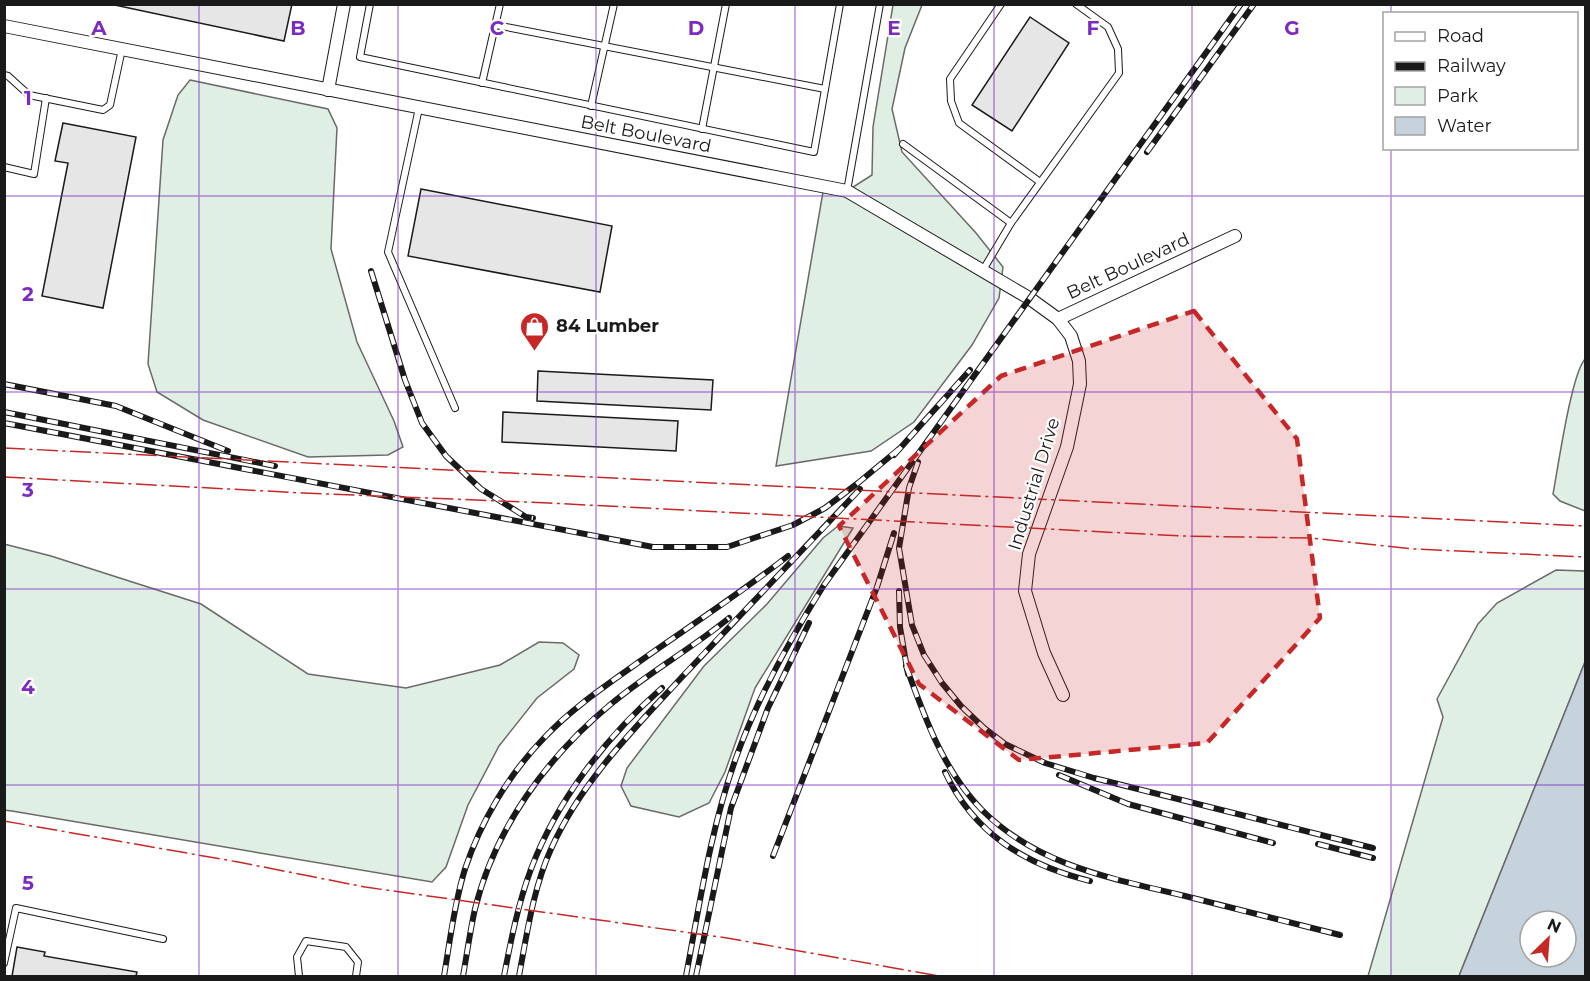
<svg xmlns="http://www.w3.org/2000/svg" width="1590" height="981" font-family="Montserrat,sans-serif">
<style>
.green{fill:#e0efe3;stroke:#6a6a6a;stroke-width:1.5}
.water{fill:#c6d2dc;stroke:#6a6a6a;stroke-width:1.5;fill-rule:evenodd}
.building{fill:#e6e6e6;stroke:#1a1a1a;stroke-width:1.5}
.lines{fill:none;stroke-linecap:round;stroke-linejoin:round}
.lane-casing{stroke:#1a1a1a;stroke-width:8}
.street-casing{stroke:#1a1a1a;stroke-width:14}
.lane{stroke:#fff;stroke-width:6}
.street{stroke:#fff;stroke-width:12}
.rail-casing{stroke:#1a1a1a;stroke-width:6}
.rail{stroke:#fff;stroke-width:4;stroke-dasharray:11;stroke-linecap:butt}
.power{stroke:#c62828;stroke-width:1.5;stroke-dasharray:21 4.5 3 4.5;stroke-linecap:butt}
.marked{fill:#c62828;fill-opacity:0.2;stroke:#c62828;stroke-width:4.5;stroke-dasharray:12 8;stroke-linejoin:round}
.grid{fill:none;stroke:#7b2cbf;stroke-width:1.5;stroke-opacity:0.55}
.labels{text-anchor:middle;stroke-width:4.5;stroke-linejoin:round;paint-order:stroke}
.street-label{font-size:18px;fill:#1a1a1a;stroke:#fff}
.poi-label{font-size:18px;font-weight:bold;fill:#1a1a1a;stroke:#fff;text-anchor:start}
.grid-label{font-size:20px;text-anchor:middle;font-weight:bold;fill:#7b2cbf;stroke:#fff;stroke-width:4.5;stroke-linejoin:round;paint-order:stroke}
</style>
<rect width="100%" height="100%" fill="#fff"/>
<g class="green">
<path d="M893 5H922L905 48 892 109 902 152 976 233 1003 267 999 298 972 345 914 422 871 451 776 466 824 186 847 191 872 175 873 127Z"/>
<path d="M190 80 328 109 337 128 331 249 357 342 394 421 403 447 388 455 308 457 203 420 157 392 148 364 163 140 178 95Z"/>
<path d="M1585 359V511L1560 501 1553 494C1558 468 1571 375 1585 359Z"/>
<path d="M838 526 853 528 755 688 725 772 709 803 679 817 631 806 621 786 627 768 704 666 767 604 823 538Z"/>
<path d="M4 544 51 556 201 604 308 674 406 688 500 665 539 642 563 643 579 655 574 669 537 698 499 746 468 805 446 867 432 882 12 811 4 810Z"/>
<path d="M1556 570 1584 571 1586 574 1585 662 1459 976H1368L1443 717 1437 699 1478 624 1497 603Z"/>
</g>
<path class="water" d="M1585 662V976H1459ZM1530 921H1566V957H1530Z"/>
<g class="building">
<path d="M110 4H292L284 41Z"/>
<path d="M1030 17 1069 43 1012 131 972 105Z"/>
<path d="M63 123 136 137 103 308 42 296 68 163 55 161Z"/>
<path d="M421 189 612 226 600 292 408 256Z"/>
<path d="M538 371 713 380 711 410 537 401Z"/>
<path d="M503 412 678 421 676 451 502 442Z"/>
<path d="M17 947 45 952 44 956 137 972 136 976H12Z"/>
</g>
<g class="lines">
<defs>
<g id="lane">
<path d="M370 4 360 57 814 152 840 4"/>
<path d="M1001 4 950 79 951 101 959 123 1040 182"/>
<path d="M496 25 825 89"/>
<path d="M4 75 8 76 29 95 103 110 110 105 122 49"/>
<path d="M482 83 500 4"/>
<path d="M591 106 614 4"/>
<path d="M419 108 388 252 455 408"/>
<path d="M702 129 726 4"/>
<path d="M903 144 1011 223"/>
<path d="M4 167 34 174 46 98"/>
<path d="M847 191 880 4"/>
<path d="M983 270 1011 223 1119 73 1118 49 1108 27 1076 4"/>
<path d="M4 963 16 908 163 939"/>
<path d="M299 976 297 957 306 941 346 947 358 962 356 976"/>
</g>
<g id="street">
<path d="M4 26 847 191 1029 298 1058 319 1235 236"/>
<path d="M328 90 344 4"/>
<path d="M1058 319 1071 336 1079 361 1080 384 1067 447 1029 554 1025 591 1044 653 1063 695"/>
</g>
</defs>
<use href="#lane" class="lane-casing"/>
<use href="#street" class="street-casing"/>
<use href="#lane" class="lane"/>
<use href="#street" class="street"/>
<defs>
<g id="rail">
<path d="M1147 152 1254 4"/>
<path d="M371 271 405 380 422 423 446 456 481 489 526 517 533 518"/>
<path d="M4 384 116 406 228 451"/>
<path d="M4 412 275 466"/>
<path d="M4 423 653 547H727L793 525 825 508 858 483 899 449"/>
<path d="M894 455 970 370"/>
<path d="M918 462 909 488 899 548 912 625 924 655 942 683 961 706 984 728 1005 744 1045 763 1094 778 1373 848"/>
<path d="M899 591 900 627 908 674"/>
<path d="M906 666C925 718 943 770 982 810 1038 866 1111 878 1185 896 1236 909 1288 922 1340 935"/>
<path d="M945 772C974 834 1026 865 1090 881"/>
<path d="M1059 775 1128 804 1273 843"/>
<path d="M1318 844 1373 858"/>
<path d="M773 856 877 587 894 533"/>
<path d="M444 976C450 941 454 904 465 869 481 821 509 774 544 738 571 709 604 687 636 664 687 628 739 594 788 556"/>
<path d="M463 976C467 954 470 931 475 909 495 828 547 757 611 704 648 673 691 649 729 618"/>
<path d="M504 976C511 940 518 904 531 869 557 800 606 737 662 688"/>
<path d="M519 976C527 934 533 889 551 849 581 782 633 730 682 677 741 614 801 552 860 489"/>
<path d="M686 976C700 902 711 826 737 755 759 695 790 639 824 585L1241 4"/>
<path d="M696 976 731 808 768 708 809 623"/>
</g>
</defs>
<use href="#rail" class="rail-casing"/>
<use href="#rail" class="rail"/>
<g class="power">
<path d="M4 448 1586 526"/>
<path d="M4 477 303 493 549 503 1182 536 1311 538 1414 549 1586 557"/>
<path d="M4 821 238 862 365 887 727 938 939 976"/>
</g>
</g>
<path class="marked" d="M1194 311 1297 439 1320 618 1207 743 1019 760 919 684 839 526 1001 376Z"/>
<path class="grid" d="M199 4V976M398 4V976M596 4V976M795 4V976M994 4V976M1192 4V976M1391 4V14M1391 148V976M4 196H1586M4 392H1586M4 589H1586M4 785H1586"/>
<defs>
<symbol id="shop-pin" viewBox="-11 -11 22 30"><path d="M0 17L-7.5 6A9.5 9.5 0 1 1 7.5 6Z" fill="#c62828" stroke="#fff"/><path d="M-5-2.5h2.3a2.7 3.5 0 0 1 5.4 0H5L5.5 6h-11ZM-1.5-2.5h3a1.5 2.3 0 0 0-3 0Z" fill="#fff"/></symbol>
</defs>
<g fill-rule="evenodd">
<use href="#shop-pin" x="518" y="310" width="33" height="45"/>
</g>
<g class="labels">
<g class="street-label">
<text transform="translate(646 134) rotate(11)" y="6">Belt Boulevard</text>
<text transform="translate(1128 266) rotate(-25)" y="6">Belt Boulevard</text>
<text transform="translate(1034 484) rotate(-73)" y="6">Industrial Drive</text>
</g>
<g class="poi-label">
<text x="556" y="332">84 Lumber</text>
</g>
</g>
<g class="grid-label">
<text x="99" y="35">A</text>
<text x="298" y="35">B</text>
<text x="497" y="35">C</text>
<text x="696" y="35">D</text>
<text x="894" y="35">E</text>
<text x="1093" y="35">F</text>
<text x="1292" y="35">G</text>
<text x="28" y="105">1</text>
<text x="28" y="301">2</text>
<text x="28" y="497">3</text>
<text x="28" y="694">4</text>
<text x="28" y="890">5</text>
</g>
<rect width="1590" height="981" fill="none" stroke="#1a1a1a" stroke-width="12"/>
<rect x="1383" y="12" width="195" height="138" fill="#ffffff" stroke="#a3a3a3" stroke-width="1.5"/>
<rect x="1395" y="32" width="30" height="9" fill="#ffffff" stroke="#a3a3a3" stroke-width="1.5"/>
<text x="1437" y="42" font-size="18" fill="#1a1a1a">Road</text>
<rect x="1395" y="62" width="30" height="9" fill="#1a1a1a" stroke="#a3a3a3" stroke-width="1.5"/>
<text x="1437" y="72" font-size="18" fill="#1a1a1a">Railway</text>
<rect x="1395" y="87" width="30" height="18" fill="#e0efe3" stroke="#a3a3a3" stroke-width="1.5"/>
<text x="1437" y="102" font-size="18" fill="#1a1a1a">Park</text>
<rect x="1395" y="117" width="30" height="18" fill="#c6d2dc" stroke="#a3a3a3" stroke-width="1.5"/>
<text x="1437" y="132" font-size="18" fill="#1a1a1a">Water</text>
<g transform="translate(1548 939) rotate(25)"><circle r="28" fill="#ffffff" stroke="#a3a3a3" stroke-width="1.5"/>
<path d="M0-4.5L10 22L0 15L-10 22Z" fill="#c62828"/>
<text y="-9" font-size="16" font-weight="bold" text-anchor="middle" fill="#1a1a1a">N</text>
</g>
</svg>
